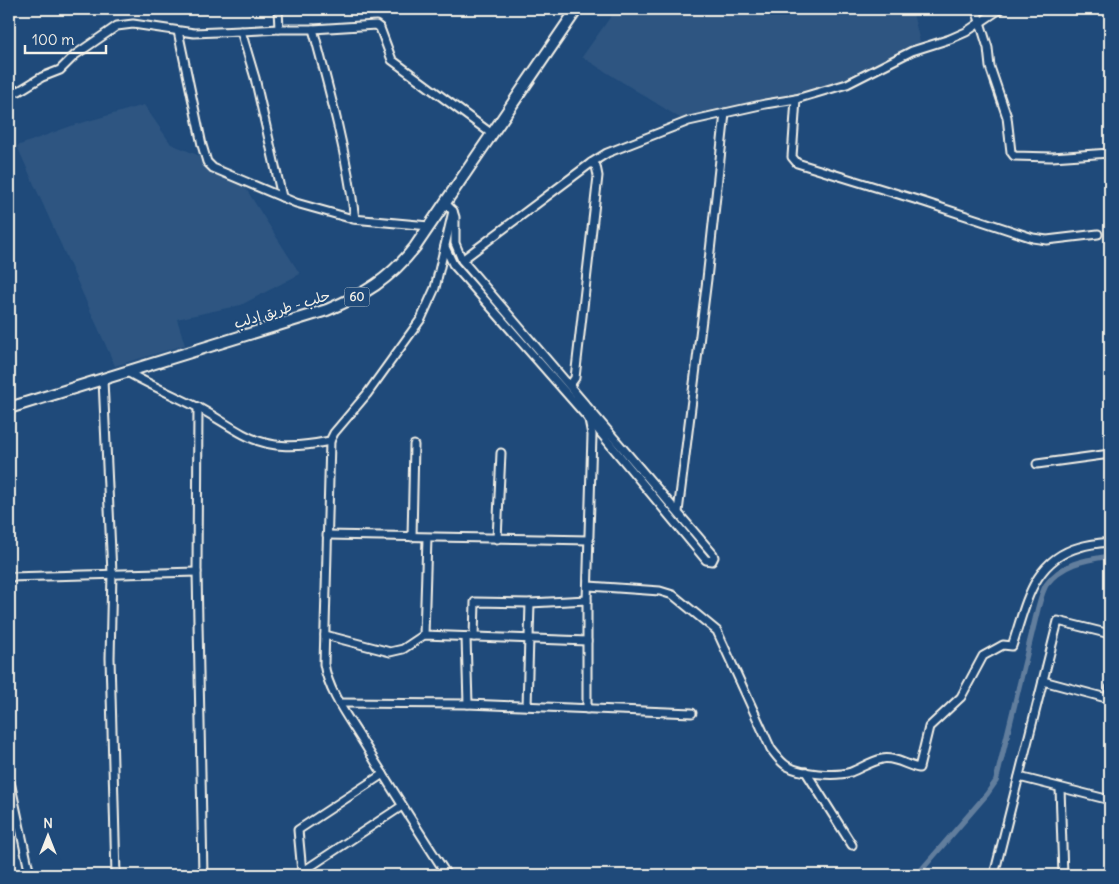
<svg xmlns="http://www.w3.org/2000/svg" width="1119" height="884" font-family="Delius,'Playpen Sans Arabic',sans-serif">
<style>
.built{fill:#2d5581}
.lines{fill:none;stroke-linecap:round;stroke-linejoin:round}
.canal{stroke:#627e9d;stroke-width:5.5}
.minor-casing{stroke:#f4f1e8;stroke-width:11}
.highway-casing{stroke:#f4f1e8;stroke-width:14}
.minor{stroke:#1f4a7a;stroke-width:7}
.highway{stroke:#1f4a7a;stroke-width:10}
.labels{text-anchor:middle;stroke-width:4;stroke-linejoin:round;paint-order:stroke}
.shield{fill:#1f4a7a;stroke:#b4bfc7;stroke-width:1}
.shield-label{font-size:12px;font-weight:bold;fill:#f4f1e8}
.street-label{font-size:14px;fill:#f4f1e8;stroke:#1f4a7a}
</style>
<rect width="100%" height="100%" fill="#1f4a7a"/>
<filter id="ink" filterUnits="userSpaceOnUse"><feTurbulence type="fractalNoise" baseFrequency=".02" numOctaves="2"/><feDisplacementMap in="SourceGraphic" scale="10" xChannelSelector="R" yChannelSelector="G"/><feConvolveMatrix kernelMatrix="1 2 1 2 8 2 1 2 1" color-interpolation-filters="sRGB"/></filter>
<g filter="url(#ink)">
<g class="built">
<path d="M616 9H912L920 42 843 87 683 120 582 57Z"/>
<path d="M144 105 171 144 234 170 300 274 241 305 177 319 185 345 115 366 17 146 71 126Z"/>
</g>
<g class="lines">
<path class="canal" d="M917 875 987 794 996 781 1038 608C1040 601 1042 592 1046 585 1062 563 1085 560 1110 556"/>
<defs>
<g id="minor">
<path d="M278 9 279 29"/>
<path d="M976 9 988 48 990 67 1007 117 1011 152 1014 156 1052 157 1110 153"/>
<path d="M313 29C330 92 347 155 355 219"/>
<path d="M178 31 202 145 207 162 213 168 296 203 353 219 429 226"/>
<path d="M241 31 279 29H313L376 25 380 28 392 60 492 134"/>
<path d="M9 89 19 91 42 77 60 70 75 55 117 26 133 24 194 33 241 31 255 78 282 197"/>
<path d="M796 99 792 157 797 163 924 202 1033 238 1047 240 1098 234"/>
<path d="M445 247 453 264 589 419 706 560 712 561 714 557 713 554 462 260 455 243V217L453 211"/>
<path d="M462 260 591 163 607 153 689 121 765 104 796 99 847 84 912 51 950 39 966 32 1000 9"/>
<path d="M127 372C150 385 173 395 197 407 213 415 228 426 243 434 271 450 300 447 330 441L334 433 367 394 421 319 435 288 453 211 445 203"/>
<path d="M103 380 112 573 110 658 116 875"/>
<path d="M570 385 575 378 598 176 596 166 591 163"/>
<path d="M198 407 197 572 203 875"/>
<path d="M330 441 324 664C329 694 350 720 365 745 392 789 419 832 447 875"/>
<path d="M1037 464 1110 454"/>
<path d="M678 512 707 279 725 113"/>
<path d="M327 535 589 540"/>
<path d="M412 537 414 445"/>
<path d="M497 539 501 453"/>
<path d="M9 577 197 572"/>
<path d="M589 586 660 591 673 595 717 631 771 749C776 755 780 762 787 766 801 774 835 777 851 772 861 768 872 761 882 759 894 756 907 766 919 768L929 727 961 697 983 656 1003 645 1012 646C1026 605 1032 560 1080 547 1089 544 1100 543 1110 542"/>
<path d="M325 635 390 652 403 649 424 635 587 641"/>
<path d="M424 635 427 538"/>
<path d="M466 637 468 704"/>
<path d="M474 637 475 602 530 603 587 600"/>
<path d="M1043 681 1110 699"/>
<path d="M1108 698 1110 688"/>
<path d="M339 703 468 704 692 713"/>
<path d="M527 706 530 603"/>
<path d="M587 709V600L592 435 589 420"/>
<path d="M806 772 852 845"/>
<path d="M383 774 298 830 302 872 402 806"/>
<path d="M9 777 30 875"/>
<path d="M1019 777 1110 800"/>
<path d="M1060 788 1063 875"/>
<path d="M994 875 1058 621 1110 634"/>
</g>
<path id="highway" d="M9 408 327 310C365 294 389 280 415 247L577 9"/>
</defs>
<use href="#minor" class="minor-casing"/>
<use href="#highway" class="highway-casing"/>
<use href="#minor" class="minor"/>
<use href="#highway" class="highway"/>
</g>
</g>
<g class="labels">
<rect class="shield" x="344.5" y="287.5" width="25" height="19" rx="4"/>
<g class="shield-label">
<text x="357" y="301">60</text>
</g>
<g class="street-label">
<text transform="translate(282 309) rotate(-17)" y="5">حلب - طريق إدلب</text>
</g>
</g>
<rect width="1119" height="884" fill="none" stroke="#1f4a7a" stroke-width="30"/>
<rect x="15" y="15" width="1089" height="854" fill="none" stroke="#f4f1e8" stroke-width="2" filter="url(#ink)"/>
<g transform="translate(48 836)" stroke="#1f4a7a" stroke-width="4" paint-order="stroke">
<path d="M0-4L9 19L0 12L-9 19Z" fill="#f4f1e8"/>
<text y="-8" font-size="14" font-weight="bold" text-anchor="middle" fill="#f4f1e8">N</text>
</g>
<path d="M25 45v8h81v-8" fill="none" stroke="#f4f1e8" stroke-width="2.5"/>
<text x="32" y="45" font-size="15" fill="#f4f1e8" stroke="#1f4a7a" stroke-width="4" paint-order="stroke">100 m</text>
</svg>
